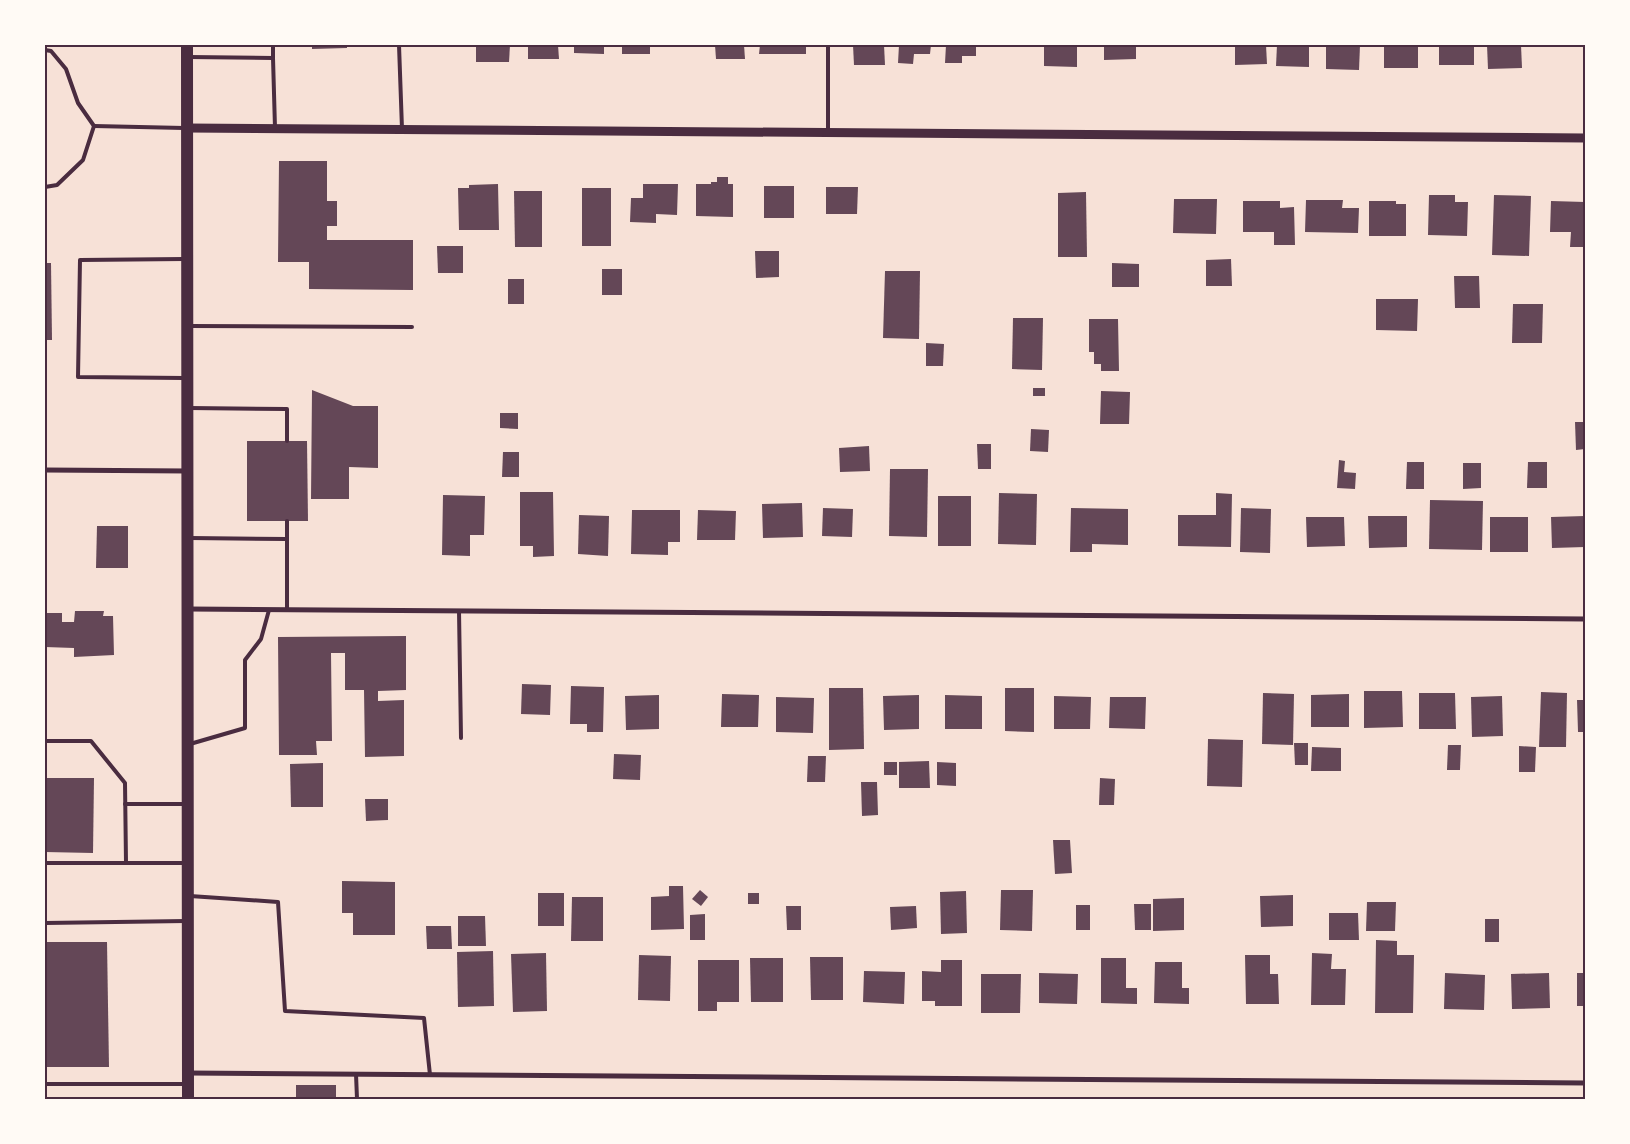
<svg xmlns="http://www.w3.org/2000/svg" width="1630" height="1144" font-family="'Zilla Slab',serif">
<style>
.building{fill:#644757}
.lines{fill:none;stroke-linecap:round;stroke-linejoin:round}
.service{stroke:#4a2c40;stroke-width:4}
.minor{stroke:#4a2c40;stroke-width:5}
.tertiary{stroke:#4a2c40;stroke-width:9}
.primary{stroke:#4a2c40;stroke-width:12}
.neatline{fill:none;stroke:#4a2c40;stroke-width:2}
</style>
<rect width="100%" height="100%" fill="#f7e1d7"/>
<g class="building">
<path d="M312 45H347V48L312 49Z"/>
<path d="M476 45H510L509 62H476Z"/>
<path d="M528 45H558L559 59H528Z"/>
<path d="M574 45H604V54L574 53Z"/>
<rect x="622" y="45" width="28" height="9"/>
<path d="M715 45H744L745 59H716Z"/>
<path d="M760 45H806V54H759Z"/>
<path d="M853 45H884L885 65H854Z"/>
<path d="M899 45H931L930 54H914L913 64 898 63Z"/>
<path d="M946 45H976V56H962V63H945Z"/>
<path d="M1044 45H1077V67L1044 66Z"/>
<path d="M1104 45H1136V59L1104 60Z"/>
<path d="M1235 45H1266L1267 64 1235 65Z"/>
<path d="M1277 45H1309V67L1276 66Z"/>
<path d="M1326 45H1360L1359 70 1326 69Z"/>
<rect x="1384" y="45" width="34" height="23"/>
<rect x="1439" y="45" width="35" height="20"/>
<path d="M1487 45H1521L1522 68 1488 69Z"/>
<path d="M279 161H327V201H337V226H327V240H413V290L309 289V262H278Z"/>
<path d="M717 177H728V184H733V217L696 216V184H711V182H717Z"/>
<path d="M498 184 499 230H459L458 188H469V185Z"/>
<path d="M643 184H678L677 215 656 214V223L630 222 631 198H643Z"/>
<rect x="764" y="186" width="30" height="32"/>
<path d="M826 187H858L857 214H826Z"/>
<rect x="582" y="188" width="29" height="58"/>
<path d="M514 191H542V247H515Z"/>
<path d="M1086 192 1087 257H1058V193Z"/>
<path d="M1429 195H1455V202H1468L1467 236 1428 235Z"/>
<path d="M1494 195 1531 196 1529 256 1492 255Z"/>
<path d="M1174 199H1217L1216 234 1173 233Z"/>
<path d="M1306 200H1343L1342 208H1359L1358 233 1305 232Z"/>
<path d="M1243 201H1280V208L1294 207 1295 245H1274V232H1243Z"/>
<path d="M1369 201H1396V204H1406V236H1369Z"/>
<path d="M1551 201 1585 202V247H1570L1571 232H1550Z"/>
<path d="M437 246H463V273H438Z"/>
<path d="M755 251H779V277L756 278Z"/>
<path d="M1231 259 1232 286H1206V260Z"/>
<path d="M45 263H51L52 340H45Z"/>
<path d="M1112 263 1139 264V287H1112Z"/>
<rect x="602" y="269" width="20" height="26"/>
<path d="M885 271H920L919 339 883 338Z"/>
<path d="M1454 276H1479L1480 308H1455Z"/>
<rect x="508" y="279" width="16" height="25"/>
<path d="M1376 299H1418L1417 331 1376 330Z"/>
<path d="M1513 304H1543L1542 343H1512Z"/>
<path d="M1013 318H1043L1042 370 1012 369Z"/>
<path d="M1089 319H1118L1119 371H1101V364H1094V352H1089Z"/>
<path d="M926 343 944 344 943 366H926Z"/>
<rect x="1033" y="388" width="12" height="8"/>
<path d="M312 390 353 406H378V468L349 467V499H311Z"/>
<path d="M1101 391 1130 392 1129 424H1100Z"/>
<path d="M500 413H518V429L500 428Z"/>
<path d="M1575 422H1585V449L1576 450Z"/>
<path d="M1031 429 1049 430 1048 452 1030 451Z"/>
<path d="M247 441H307L308 521H247Z"/>
<path d="M977 444H991V469H978Z"/>
<path d="M869 446 870 471 840 472 839 448Z"/>
<path d="M503 452H519V477H502Z"/>
<path d="M1339 460 1345 461 1344 472 1356 473 1355 489 1337 488Z"/>
<path d="M1407 462H1424V489H1406Z"/>
<path d="M1528 462H1547V488H1527Z"/>
<path d="M1463 463H1481V488L1463 489Z"/>
<path d="M890 469H928L927 537 889 536Z"/>
<path d="M520 492H553L554 556 533 557V546H520Z"/>
<path d="M999 493 1037 494 1036 545 998 544Z"/>
<path d="M1216 493 1232 494 1231 547 1178 546V515H1216Z"/>
<path d="M443 495 485 496 484 535H470V556L442 555Z"/>
<rect x="938" y="496" width="33" height="50"/>
<path d="M1430 500 1483 501 1482 550 1429 549Z"/>
<path d="M802 503 803 537 763 538 762 504Z"/>
<path d="M823 508 853 509 852 537 822 536Z"/>
<path d="M1071 508 1128 509V545L1092 544V552H1070Z"/>
<path d="M1241 508 1271 509 1270 553 1240 552Z"/>
<path d="M632 510H680V542H668V555L631 554Z"/>
<path d="M698 510 736 511 735 540H697Z"/>
<path d="M579 515 609 516 608 556 578 554Z"/>
<path d="M1368 516H1407V547L1369 548Z"/>
<path d="M1585 516V547L1552 548 1551 517Z"/>
<path d="M1306 517H1344L1345 546 1307 547Z"/>
<rect x="1490" y="517" width="38" height="35"/>
<path d="M97 526H128V568H96Z"/>
<rect x="45" y="561" width="2" height="37"/>
<path d="M75 611H104L103 616H113L114 655 74 657V648L45 647V613H62V622H74Z"/>
<path d="M406 636V690L378 691V701L404 700V756L365 757 364 690H345V653H331L332 741H316L317 755H279L278 637Z"/>
<path d="M522 684 551 685 550 715 521 714Z"/>
<path d="M571 686 604 687 603 732H587V724H570Z"/>
<path d="M829 688H863L864 749 829 750Z"/>
<path d="M1005 688H1034V732L1005 731Z"/>
<path d="M1364 691H1402L1403 727 1364 728Z"/>
<path d="M1541 692 1567 693 1566 747H1539Z"/>
<path d="M1263 693 1294 694 1293 745 1262 744Z"/>
<path d="M1419 693H1455L1456 729H1419Z"/>
<path d="M722 694 759 695 758 727H721Z"/>
<path d="M1349 694V727H1311V695Z"/>
<path d="M659 695V729L626 730 625 696Z"/>
<path d="M919 695V729L884 730 883 696Z"/>
<path d="M945 695 982 696V729H945Z"/>
<path d="M1054 696 1091 697 1090 729H1054Z"/>
<path d="M1502 696 1503 736 1472 737 1471 697Z"/>
<path d="M776 697 814 698 813 733 776 732Z"/>
<path d="M1110 697H1146L1145 729 1109 728Z"/>
<path d="M1577 700H1585V732H1578Z"/>
<path d="M1208 739 1243 740 1242 787 1207 786Z"/>
<path d="M1294 743H1308V765H1295Z"/>
<path d="M1448 745H1461L1460 770H1447Z"/>
<path d="M1519 746 1536 747 1535 772H1519Z"/>
<path d="M1312 747 1341 748V771H1311Z"/>
<path d="M614 754 641 755 640 780 613 779Z"/>
<path d="M808 756H826L825 782H807Z"/>
<path d="M929 761 930 788H899V762Z"/>
<rect x="884" y="762" width="13" height="13"/>
<path d="M937 762 956 763V786L937 785Z"/>
<path d="M323 763V807H291L290 764Z"/>
<path d="M45 778H94L93 853 45 852Z"/>
<path d="M1100 778 1115 779 1114 805H1099Z"/>
<path d="M861 782H877L878 815 862 816Z"/>
<path d="M365 799H388V820L366 821Z"/>
<path d="M1053 840H1070L1072 873 1055 874Z"/>
<path d="M342 881 395 882V935H353V913H342Z"/>
<path d="M669 886H683L684 929 651 930V897L669 896Z"/>
<path d="M700 890 708 897 701 906 692 899Z"/>
<path d="M1001 890H1033L1032 931 1000 930Z"/>
<path d="M966 891 967 933 941 934 940 892Z"/>
<rect x="538" y="893" width="26" height="33"/>
<rect x="748" y="893" width="11" height="11"/>
<path d="M1293 895V926L1261 927 1260 896Z"/>
<path d="M572 897H603V941H571Z"/>
<path d="M1184 898V930L1153 931V899Z"/>
<path d="M1367 902H1396L1395 931H1366Z"/>
<path d="M1134 904H1151V930H1135Z"/>
<rect x="1076" y="905" width="14" height="25"/>
<path d="M786 906H801V930H787Z"/>
<path d="M916 906 917 928 891 930 890 907Z"/>
<path d="M1329 913H1358L1359 940H1329Z"/>
<path d="M705 914V940H690V915Z"/>
<path d="M458 916H485L486 946H458Z"/>
<rect x="1485" y="919" width="14" height="23"/>
<path d="M426 926H451L452 949H427Z"/>
<path d="M1376 940 1397 941V955H1414L1413 1013H1375Z"/>
<path d="M45 942H107L109 1067H45Z"/>
<path d="M493 951 494 1006 458 1007 457 952Z"/>
<path d="M546 953 547 1011 513 1012 511 954Z"/>
<path d="M1312 953 1332 954 1331 969H1346L1345 1005H1311Z"/>
<path d="M639 955 671 956 670 1001 638 1000Z"/>
<path d="M1245 955H1270V974H1278L1279 1004H1246Z"/>
<path d="M810 957H843V1000H811Z"/>
<path d="M750 958H783V1002H751Z"/>
<path d="M1101 958H1126V988H1137V1004L1101 1003Z"/>
<path d="M698 960H739V1002H717V1011H698Z"/>
<path d="M941 960H962V1006H935V1001H922V971L941 972Z"/>
<path d="M1155 962H1182V988H1189V1004L1154 1003Z"/>
<path d="M864 971 905 972 904 1004 863 1002Z"/>
<path d="M1039 973 1078 974 1077 1004 1039 1003Z"/>
<path d="M1445 973 1485 975 1484 1010 1444 1009Z"/>
<path d="M1549 973 1550 1008 1512 1009 1511 974Z"/>
<rect x="1577" y="973" width="8" height="33"/>
<path d="M981 974H1021L1020 1013H981Z"/>
<rect x="296" y="1085" width="40" height="14"/>
</g>
<g class="lines">
<g class="service">
<path d="M399 45 402 129"/>
<path d="M45 50 51 51 66 69 78 103 94 126"/>
<path d="M189 57 273 58V45"/>
<path d="M273 58 275 128"/>
<path d="M94 126 184 128"/>
<path d="M828 132V45"/>
<path d="M45 187 57 185 83 160 94 126"/>
<path d="M184 259 80 260 78 377 184 378"/>
<path d="M189 326 412 327"/>
<path d="M189 408 287 409V441"/>
<path d="M190 538 287 539V521"/>
<path d="M287 539V610"/>
<path d="M459 611 461 738"/>
<path d="M45 741H91L125 783 126 863H45"/>
<path d="M190 744 245 728V660L261 639 269 610"/>
<path d="M125 804H186"/>
<path d="M126 863H186"/>
<path d="M190 896 278 902 285 1011 424 1018 430 1075"/>
<path d="M45 923 186 921"/>
<path d="M356 1074 357 1099"/>
<path d="M45 1084H186"/>
</g>
<g class="minor">
<path d="M45 470 187 471"/>
<path d="M188 609 1585 619"/>
<path d="M188 1073 1585 1083"/>
</g>
<path class="tertiary" d="M187 128 1585 138"/>
<path class="primary" d="M187 45 188 1099"/>
</g>
<rect width="1630" height="1144" fill="none" stroke="#fffaf5" stroke-width="92"/>
<rect x="46" y="46" width="1538" height="1052" class="neatline"/>
</svg>
